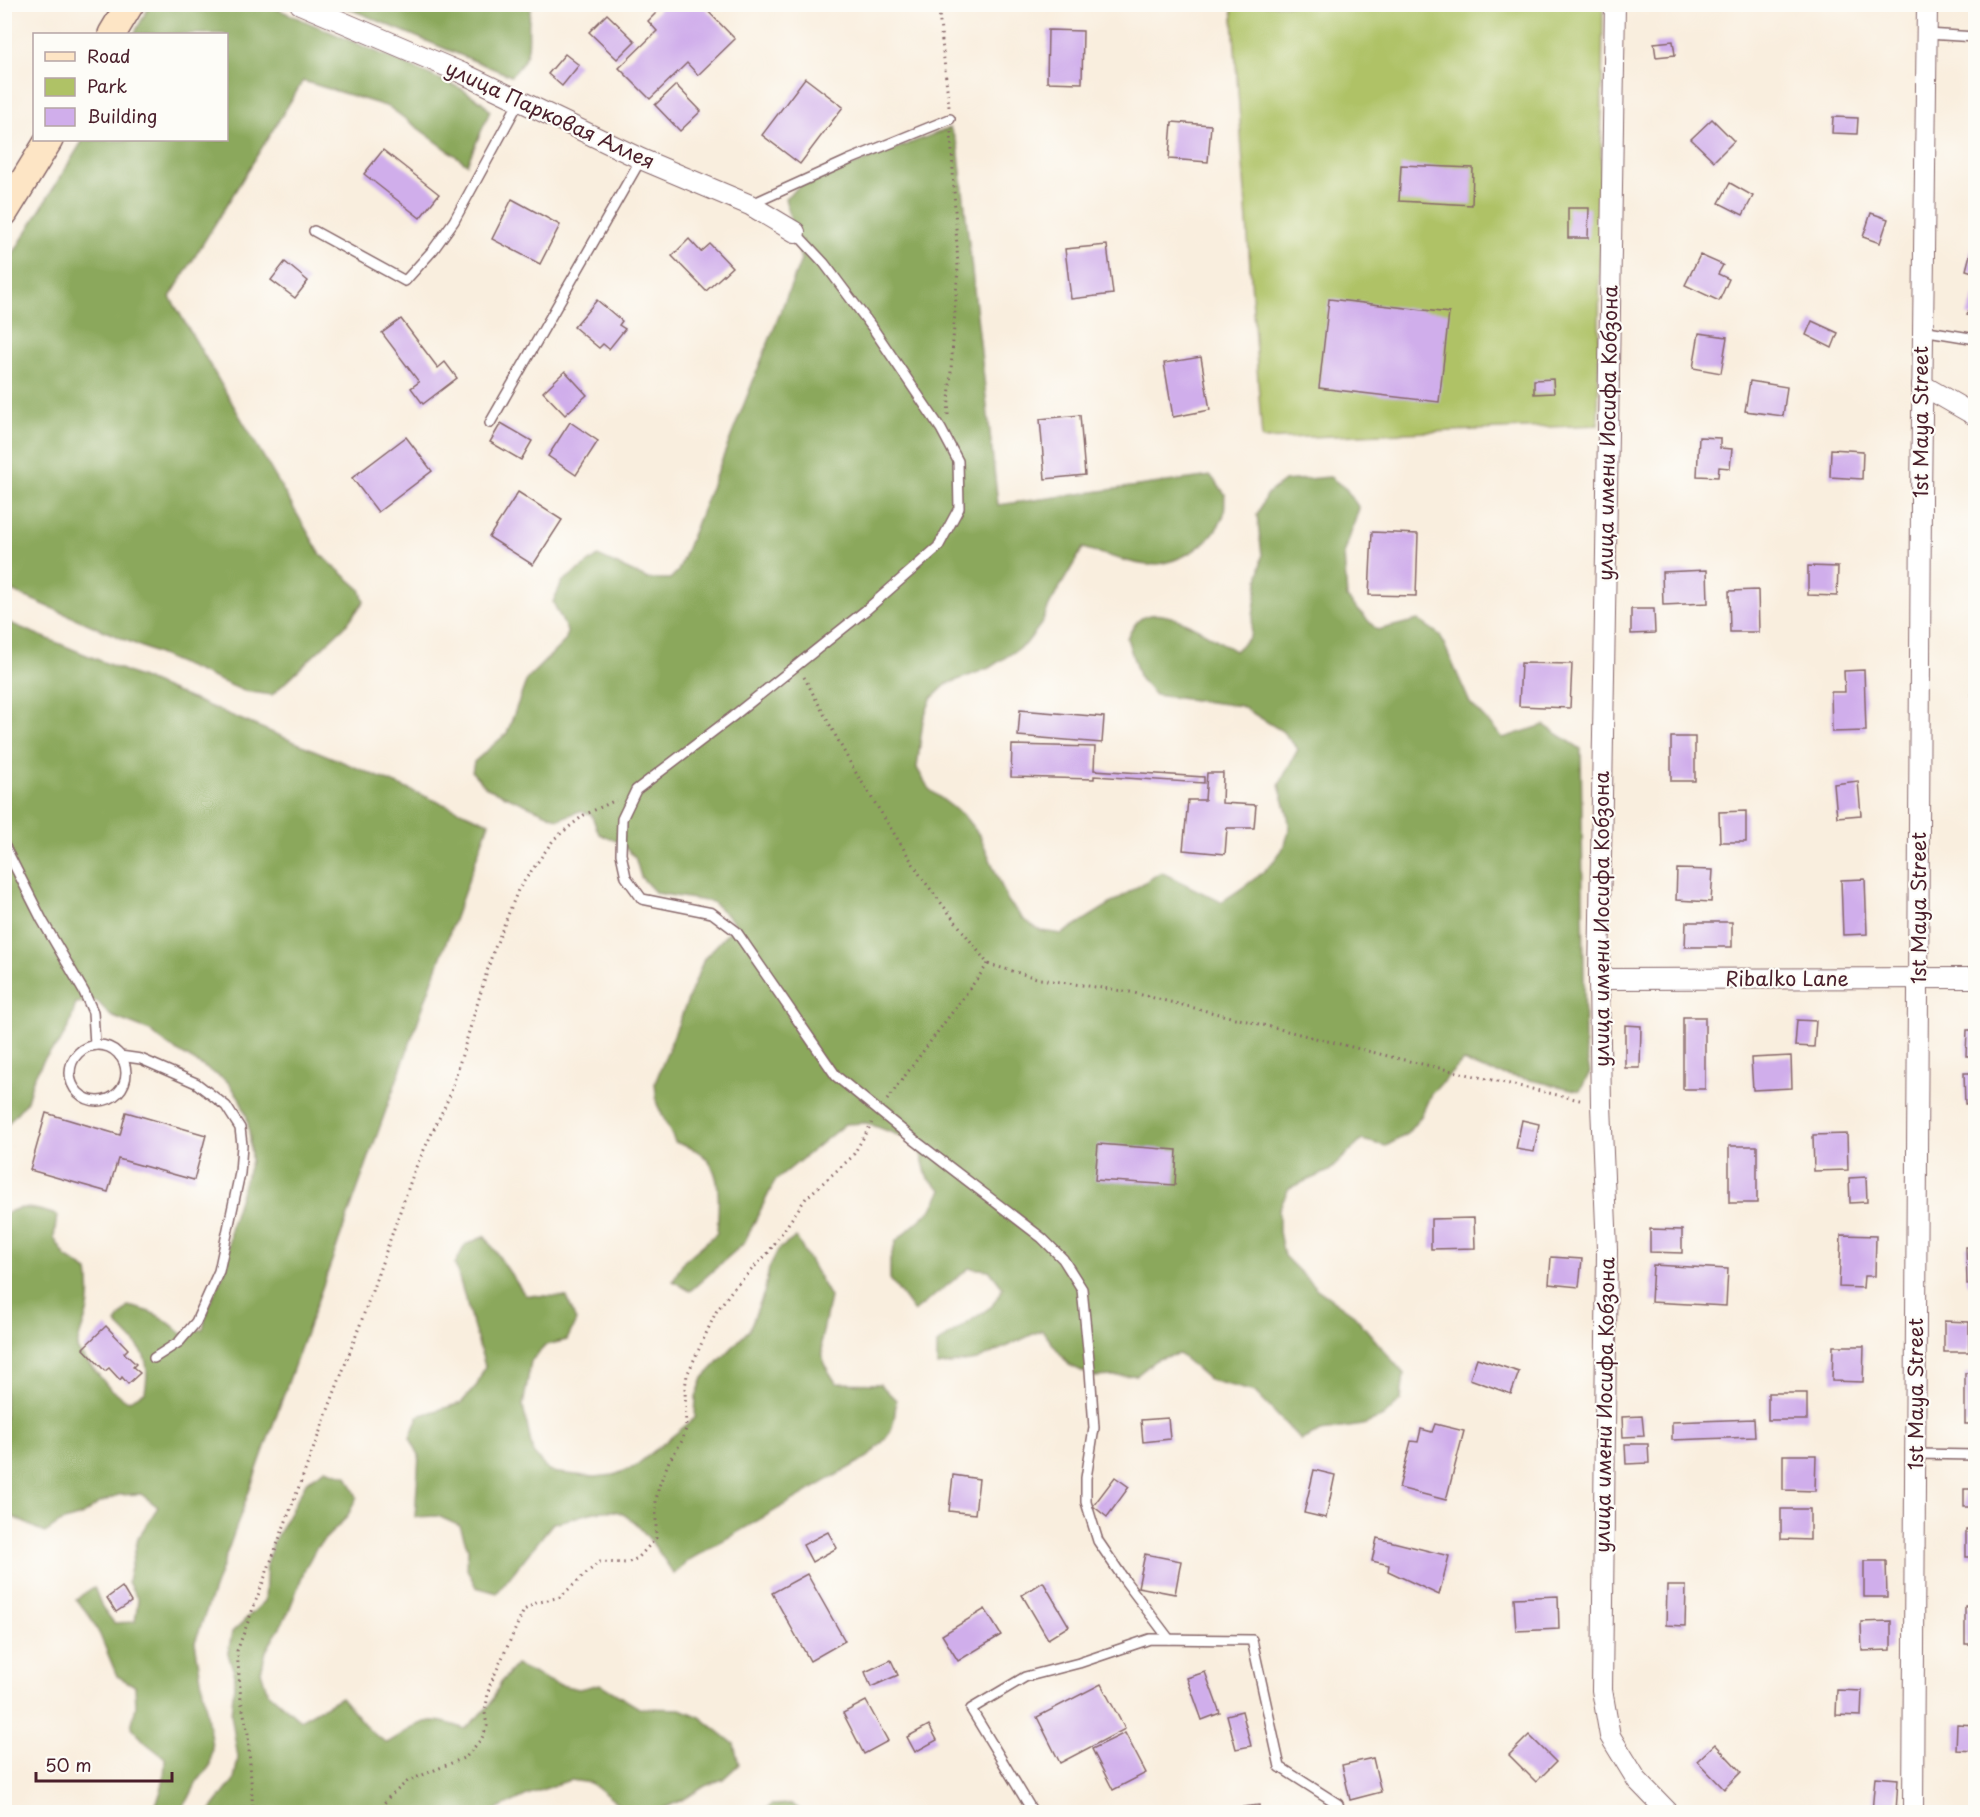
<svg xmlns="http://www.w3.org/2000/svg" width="1980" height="1817" font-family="'Playpen Sans',sans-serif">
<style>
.green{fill:#afc266;stroke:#7c7048;stroke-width:1.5}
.forest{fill:#8ba85b;stroke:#6a6443;stroke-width:1.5}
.building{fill:#d0aeeb}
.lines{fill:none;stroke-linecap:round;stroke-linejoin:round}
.lane-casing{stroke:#87676a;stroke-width:12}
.street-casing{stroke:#87676a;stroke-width:22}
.secondary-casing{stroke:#87676a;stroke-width:30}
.path{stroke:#87676a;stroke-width:3;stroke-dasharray:1.5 4.5;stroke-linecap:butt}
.lane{stroke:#fff;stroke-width:9}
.street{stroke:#fff;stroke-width:20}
.secondary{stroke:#fde5c5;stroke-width:27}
.labels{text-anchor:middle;stroke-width:4.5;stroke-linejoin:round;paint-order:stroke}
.street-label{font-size:20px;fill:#4a1f2b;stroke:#fdfcf7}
</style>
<rect width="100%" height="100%" fill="#fdfcf7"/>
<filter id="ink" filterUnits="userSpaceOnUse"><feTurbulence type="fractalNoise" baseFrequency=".0167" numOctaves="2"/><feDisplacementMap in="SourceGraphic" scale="12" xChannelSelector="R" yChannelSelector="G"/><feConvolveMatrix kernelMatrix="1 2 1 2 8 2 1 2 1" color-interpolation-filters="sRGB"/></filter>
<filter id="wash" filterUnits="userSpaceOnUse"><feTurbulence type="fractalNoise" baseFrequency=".008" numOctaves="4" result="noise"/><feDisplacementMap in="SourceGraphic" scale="24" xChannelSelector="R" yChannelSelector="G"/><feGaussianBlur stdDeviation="1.35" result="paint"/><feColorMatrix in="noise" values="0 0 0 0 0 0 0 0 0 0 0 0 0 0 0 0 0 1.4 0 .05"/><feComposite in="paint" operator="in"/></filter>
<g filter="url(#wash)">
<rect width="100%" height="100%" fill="#f9eede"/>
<path class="green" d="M1232 5H1603L1598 425 1262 439Z"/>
<g class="forest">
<path d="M150 5H268L460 88 482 102 490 111 467 164 389 107 303 81 170 297 321 555 360 589 364 601 347 624 272 695 244 691 5 588V267L83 140H226V34H134Z"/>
<path d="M340 5H532C522 36 540 49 511 76Z"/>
<path d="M950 128 958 145 998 505 1211 476 1225 494C1224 501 1226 510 1223 517 1211 545 1180 563 1150 565 1137 566 1097 552 1083 548L1050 604 1041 624 1026 644 989 668 947 684 931 699 923 720 917 768 929 789 964 816 980 836 1008 901 1023 919 1041 931 1062 934 1161 872 1221 902C1247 885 1289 860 1289 825 1289 813 1282 797 1279 785L1298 749 1282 731 1241 706 1155 695 1140 679 1127 638C1130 633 1133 626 1137 622 1159 598 1214 639 1235 651L1250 637 1262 555 1257 515 1266 495 1284 481 1330 477 1346 489 1359 508 1344 554 1347 598 1377 630 1418 620 1440 635 1470 703 1503 738 1544 725 1581 749 1585 1049 1590 1072 1580 1091 1484 1070 1463 1061 1431 1094 1421 1116 1406 1135 1386 1146 1362 1140 1329 1171 1289 1188 1279 1210V1232L1284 1256 1317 1289 1354 1315 1404 1374 1401 1400 1383 1417 1363 1425 1321 1431 1301 1440 1255 1392 1210 1380 1179 1354 1157 1359 1137 1375 1094 1377 1069 1365 1042 1330 977 1360 937 1366V1344L992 1306 1003 1288 989 1270 969 1268 914 1312 890 1279V1259L896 1241 932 1209 942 1190 927 1177 921 1154 906 1138 867 1123 845 1124 775 1181 744 1243 690 1291 673 1281 683 1262 717 1233C718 1206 725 1167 697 1151 691 1147 682 1145 675 1142L657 1104 655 1083 704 959 736 924 712 902 656 893 641 877 635 857 619 842 599 834 591 814 580 811 559 819 487 788 472 772 474 762 507 733 527 679 566 640 567 631 553 602 562 582 598 556 648 579H670L678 571 801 260 785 198 801 185Z"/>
<path d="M5 621 489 823 195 1642 212 1746 210 1766 197 1782 188 1800 178 1812H152C162 1794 165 1778 165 1758L146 1743 131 1727 136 1707 135 1686 117 1676 100 1635 89 1615 76 1599 94 1587 102 1607 114 1623 135 1622 138 1600 128 1582 129 1576 138 1538 158 1507 141 1494 118 1495 98 1504 81 1516 61 1522 45 1533 5 1513V1215C21 1202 39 1210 57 1215L54 1238 66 1257 88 1271C90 1286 91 1301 86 1316 83 1328 78 1337 77 1349L110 1389 128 1401 145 1392C152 1354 141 1349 116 1323L128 1306C153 1311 164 1317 182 1334L203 1329 208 1308 226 1268 231 1225 251 1161 250 1138 247 1117 239 1097 227 1081 166 1044 150 1031 111 1016 97 1001 76 1003 70 1024 60 1042 45 1058 33 1079 27 1101 5 1127Z"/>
<path d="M485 1236 525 1295 567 1297 576 1321 567 1340 546 1345 531 1361 523 1406 533 1453 550 1472 594 1477 614 1475 634 1467 695 1418 696 1397 703 1378 749 1330 765 1290 769 1268 778 1250 796 1237 830 1297 821 1341 824 1364 836 1383 880 1384 896 1400C895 1431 890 1436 868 1457L689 1560 674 1574C661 1556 636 1513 613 1511 593 1509 572 1520 553 1523L497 1593 476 1587 467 1569 468 1549 460 1526 438 1516 415 1517 419 1455 410 1438 418 1416 461 1403 477 1385 485 1366 455 1264 465 1245Z"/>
<path d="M326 1469 347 1476 357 1497 347 1517 316 1548 305 1569 288 1613 266 1651 261 1671 267 1691 300 1720 341 1697 370 1731 387 1743C423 1723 423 1713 465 1729L490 1705 501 1682 516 1665 556 1684 579 1689 600 1684 639 1708 681 1709 700 1717 734 1744 739 1764 723 1779 705 1786 686 1798 656 1812H635L625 1809 591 1783 570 1780 527 1795 492 1812H209L234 1780 238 1758 231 1714 235 1675 228 1654 232 1632 265 1601 267 1561 275 1539 307 1481Z"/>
<path d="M792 1804 803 1812H763L771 1805Z"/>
</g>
<g id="blocks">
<g class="building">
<path d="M665 4H701L735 39 698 75 687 63 650 99 619 68 657 31 648 21Z"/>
<path d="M607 14 635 41 617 59 589 32Z"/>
<path d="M1048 30 1083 31 1082 83 1047 82Z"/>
<path d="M1673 41 1675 55 1656 57 1654 43Z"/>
<path d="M565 54 579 65 562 86 548 74Z"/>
<path d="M805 78 843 107 800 164 762 135Z"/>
<path d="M676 85 701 111 680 131 655 105Z"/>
<path d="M1833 117 1858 118 1857 134 1832 133Z"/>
<path d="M1712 119 1734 141 1714 161 1691 139Z"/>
<path d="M1172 122 1211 125 1208 162 1169 159Z"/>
<path d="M383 150 439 194 420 218 364 174Z"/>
<path d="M1401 165 1473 168 1472 205 1399 201Z"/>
<path d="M1730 183 1753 196 1743 215 1719 203Z"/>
<path d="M512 199 560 225 540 264 492 239Z"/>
<path d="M1568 208H1589L1588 238H1568Z"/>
<path d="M1871 213 1888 219 1880 243 1863 237Z"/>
<path d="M689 239 701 252 710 244 732 267 706 291 672 256Z"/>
<path d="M1973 243 1976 244V273L1966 270Z"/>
<path d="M1107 245 1113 294 1071 299 1065 249Z"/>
<path d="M1700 255 1723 265 1718 274 1729 279 1719 301 1685 285Z"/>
<path d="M285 262 308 281 295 298 271 280Z"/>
<path d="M1976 293V318L1967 315Z"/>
<path d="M1329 299 1449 313 1439 402 1319 388Z"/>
<path d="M597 300 622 321 619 325 625 329 609 349 603 344 599 348 574 327Z"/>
<path d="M401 319 438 368 445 362 457 378 423 404 411 388 419 382 382 333Z"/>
<path d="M1812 321 1838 333 1832 348 1806 335Z"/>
<path d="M1699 333 1727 337 1721 373 1693 368Z"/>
<path d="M1201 357 1210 410 1173 417 1164 363Z"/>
<path d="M565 371 587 395 565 415 543 392Z"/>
<path d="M1553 379 1554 393 1534 394V380Z"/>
<path d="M1750 381 1787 387 1783 416 1745 411Z"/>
<path d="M1080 415 1085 475 1045 479 1040 419Z"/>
<path d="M570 422 598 441 576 475 548 456Z"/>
<path d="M501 423 532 441 521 460 490 442Z"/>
<path d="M406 437 432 471 378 512 352 478Z"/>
<path d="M1699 437 1720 438V448L1732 449 1730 468 1719 467 1718 477 1697 476Z"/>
<path d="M1831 449 1863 451 1862 479 1830 477Z"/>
<path d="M518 492 562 520 533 565 489 537Z"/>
<path d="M1372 532 1418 534 1416 596 1369 595Z"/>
<path d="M1808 566 1838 567 1837 596 1808 595Z"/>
<path d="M1707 570 1708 603 1663 605 1662 572Z"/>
<path d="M1758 590 1759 632H1730L1729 591Z"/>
<path d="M1631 609H1654L1655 633 1631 634Z"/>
<path d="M1521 663 1572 664 1570 708 1519 706Z"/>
<path d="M1864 670 1866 731 1832 732 1831 692H1845L1844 671Z"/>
<path d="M1971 675H1976V706H1972Z"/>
<path d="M1020 710 1104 717 1102 743 1018 736Z"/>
<rect x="1671" y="737" width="24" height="44"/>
<path d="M1012 745 1095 747 1094 770 1204 777V783L1094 776V779L1011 777Z"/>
<path d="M1207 773H1223L1222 803 1256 805 1254 828H1227L1225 854 1183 850 1188 800H1205Z"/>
<path d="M1858 781 1861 815 1837 817 1834 784Z"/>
<path d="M1746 811V842H1720L1719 812Z"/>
<path d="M1677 869 1713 870 1711 902 1676 900Z"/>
<path d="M1865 879 1867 934 1843 935 1841 880Z"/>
<rect x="1973" y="896" width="3" height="32"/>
<path d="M1686 922H1732V947H1685Z"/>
<rect x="1683" y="1017" width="22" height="72"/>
<path d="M1797 1020 1816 1021 1814 1047 1795 1046Z"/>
<path d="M1625 1025 1641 1026 1640 1068H1625Z"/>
<path d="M1967 1030H1976V1056H1966Z"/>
<path d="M1791 1056 1792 1088 1753 1090 1751 1058Z"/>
<path d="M1964 1073H1976V1104H1965Z"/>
<path d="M126 1112 206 1135 194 1180 118 1159 108 1192 30 1170 46 1113 120 1135Z"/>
<path d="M1522 1120 1539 1124 1534 1152 1516 1149Z"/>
<rect x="1973" y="1131" width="3" height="22"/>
<path d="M1847 1134 1848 1170 1814 1171 1813 1135Z"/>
<path d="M1098 1144 1177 1150 1175 1185 1095 1180Z"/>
<rect x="1729" y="1146" width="28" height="57"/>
<path d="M1866 1177 1867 1202 1850 1203 1849 1178Z"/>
<path d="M1474 1218 1475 1248 1431 1249V1219Z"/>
<path d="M1650 1229 1682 1230V1253L1650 1252Z"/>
<path d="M1841 1235 1876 1236 1875 1276H1864L1863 1288 1839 1287Z"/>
<path d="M1966 1247H1976V1284H1967Z"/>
<path d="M1551 1257 1582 1259 1579 1287 1549 1284Z"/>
<path d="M1653 1265 1728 1269 1726 1306 1651 1302Z"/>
<path d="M1944 1321 1969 1322V1352H1944Z"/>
<path d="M106 1326 128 1349 124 1353 136 1364 133 1367 140 1373 128 1384 122 1377 120 1380 109 1368 105 1371 83 1348Z"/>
<path d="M1833 1346H1864L1863 1382 1832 1381Z"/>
<path d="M1477 1358 1519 1372 1511 1394 1470 1379Z"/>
<rect x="1965" y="1373" width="11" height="51"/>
<rect x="1768" y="1393" width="39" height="27"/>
<path d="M1642 1416 1644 1436 1623 1437 1622 1417Z"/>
<path d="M1168 1418 1170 1439 1143 1442 1141 1420Z"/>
<path d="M1754 1419 1755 1437 1672 1440V1422Z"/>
<path d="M1435 1424 1464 1431 1446 1500 1399 1488 1411 1441 1418 1442 1421 1429 1432 1432Z"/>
<path d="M1625 1444H1648L1649 1463 1626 1464Z"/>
<path d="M1783 1455H1816L1815 1491 1783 1490Z"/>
<path d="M1314 1470 1335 1475 1326 1518 1304 1513Z"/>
<path d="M953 1475 979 1479 975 1514 949 1511Z"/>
<path d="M1115 1477 1129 1487 1107 1517 1093 1506Z"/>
<rect x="1964" y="1489" width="12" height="18"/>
<path d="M1781 1509H1810V1540L1781 1539Z"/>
<rect x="1966" y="1530" width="10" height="27"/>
<path d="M828 1532 837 1548 812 1562 803 1545Z"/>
<path d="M1377 1538 1449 1556 1439 1595 1388 1571 1389 1565 1372 1561Z"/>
<path d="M1145 1554 1181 1561 1175 1594 1138 1587Z"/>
<path d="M1864 1561H1886L1887 1597H1864Z"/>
<path d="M807 1574 845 1641 810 1661 772 1593Z"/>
<path d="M1043 1582 1069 1626 1048 1639 1022 1595Z"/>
<path d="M1667 1586H1686L1685 1626 1666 1625Z"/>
<path d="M122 1587 131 1602 116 1612 107 1598Z"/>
<path d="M1558 1596 1559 1629 1516 1631 1514 1598Z"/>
<rect x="1965" y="1606" width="11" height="38"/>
<path d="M985 1609 1001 1635 958 1661 942 1635Z"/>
<path d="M1891 1621V1650L1862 1651 1861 1622Z"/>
<path d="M891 1660 898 1675 871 1687 865 1672Z"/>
<path d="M1205 1672 1220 1713 1202 1720 1187 1678Z"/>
<path d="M1101 1684 1125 1729 1060 1763 1037 1717Z"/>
<path d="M1837 1690 1862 1691 1861 1716 1836 1715Z"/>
<path d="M866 1701 888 1741 864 1754 843 1713Z"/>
<path d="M1242 1711 1251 1746 1236 1749 1227 1715Z"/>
<path d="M1957 1724 1976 1725V1751L1956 1750Z"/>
<path d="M929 1725 937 1740 915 1752 907 1737Z"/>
<path d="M1125 1733 1146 1773 1113 1790 1092 1749Z"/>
<path d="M1529 1735 1556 1762 1536 1782 1509 1755Z"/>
<path d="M1715 1744 1741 1772 1724 1789 1697 1761Z"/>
<path d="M1373 1758 1381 1792 1350 1800 1342 1765Z"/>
<path d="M1875 1777 1898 1779 1896 1812H1872Z"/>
<path d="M1259 1805 1260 1812H1237L1236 1808Z"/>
</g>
</g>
</g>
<g filter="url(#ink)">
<use href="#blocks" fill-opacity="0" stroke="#87676a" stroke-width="1.5"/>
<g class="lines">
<defs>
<g id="lane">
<path d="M1927 34 1976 37"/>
<path d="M752 204 849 160 950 119"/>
<path d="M314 231 405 281 433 250 454 221 520 100"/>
<path d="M795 232 824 263 872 327 941 429 958 461 959 508 938 547 866 610 732 717 636 790 622 819 621 854 626 877 642 899 712 913 736 931 836 1076 917 1142 1042 1238 1063 1259 1082 1289 1090 1370 1094 1428 1086 1478V1502L1098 1541 1126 1582 1169 1639"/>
<path d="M1922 330 1976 339"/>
<path d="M490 423 641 159"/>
<path d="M4 845 42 920 84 992 93 1012 95 1045"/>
<circle cx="98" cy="1073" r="28"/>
<path d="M120 1056 141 1059 196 1083 226 1106 240 1128 242 1145 240 1173 219 1271 196 1322 179 1342 154 1358"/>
<path d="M1916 1454 1976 1455"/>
<path d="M1033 1812 971 1709 1025 1677 1079 1663 1150 1639 1252 1640 1280 1767 1338 1804 1341 1812"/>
</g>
<g id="street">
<path d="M300 4 462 73 641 159 750 205 795 232"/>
<path d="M1615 4 1599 979 1601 1105 1607 1250 1602 1690 1610 1736 1637 1780 1668 1812"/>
<path d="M1922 385 1976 416"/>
<path d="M1599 979 1976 978"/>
<path d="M1913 1812 1921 499 1927 4"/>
</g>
<g id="secondary">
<path d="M112 34 130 4"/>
<path d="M4 213 49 140"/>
</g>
</defs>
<use href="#lane" class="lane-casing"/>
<use href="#street" class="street-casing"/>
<use href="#secondary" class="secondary-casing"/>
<g class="path">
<path d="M938 4 949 107"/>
<path d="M948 415 958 267 951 132"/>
<path d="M804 677 853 768 922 878 988 964 1040 979 1130 992 1400 1059 1584 1101"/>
<path d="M887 1100 988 964"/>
<path d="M253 1812 248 1734 241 1700 237 1651 360 1325 415 1169 450 1095 492 955 518 890 554 839 584 815 616 800"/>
<path d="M377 1812 389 1797 408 1781 466 1757 482 1738 487 1726 485 1713 489 1687 524 1610 536 1603 560 1597 599 1562 627 1563 638 1558 656 1538V1500L659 1486 669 1461 682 1441 686 1429 685 1388 687 1375 716 1312 733 1289 768 1253 806 1198 852 1157 872 1123"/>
</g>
<use href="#lane" class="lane"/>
<use href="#street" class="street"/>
<use href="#secondary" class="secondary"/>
</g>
</g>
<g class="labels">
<g class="street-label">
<text transform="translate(550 115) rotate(25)" y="7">улица Парковая Аллея</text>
<text transform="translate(1921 422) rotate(-90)" y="7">1st Maya Street</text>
<text transform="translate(1608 433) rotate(-89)" y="7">улица имени Иосифа Кобзона</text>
<text transform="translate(1919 908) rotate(-90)" y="7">1st Maya Street</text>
<text transform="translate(1602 919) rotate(-90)" y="7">улица имени Иосифа Кобзона</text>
<text x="1787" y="986">Ribalko Lane</text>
<text transform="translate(1916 1394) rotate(-90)" y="7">1st Maya Street</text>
<text transform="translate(1605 1405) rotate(-89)" y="7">улица имени Иосифа Кобзона</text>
</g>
</g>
<rect width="1980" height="1817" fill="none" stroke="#fdfcf7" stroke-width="24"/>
<rect x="33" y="33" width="195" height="108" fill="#fdfcf7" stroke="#b5a4a5" stroke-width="1.5"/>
<rect x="45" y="52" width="30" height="9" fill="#fde5c5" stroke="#b5a4a5" stroke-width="1.5"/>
<text x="87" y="63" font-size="18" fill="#4a1f2b">Road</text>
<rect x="45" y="78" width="30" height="18" fill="#afc266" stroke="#b5a4a5" stroke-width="1.5"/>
<text x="87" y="93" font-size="18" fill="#4a1f2b">Park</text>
<rect x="45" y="108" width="30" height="18" fill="#d0aeeb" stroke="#b5a4a5" stroke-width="1.5"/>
<text x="87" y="123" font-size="18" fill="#4a1f2b">Building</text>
<path d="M36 1772v9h136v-9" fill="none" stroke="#4a1f2b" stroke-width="3"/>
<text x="45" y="1772" font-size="18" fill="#4a1f2b" stroke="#fdfcf7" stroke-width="4.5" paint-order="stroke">50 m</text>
</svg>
